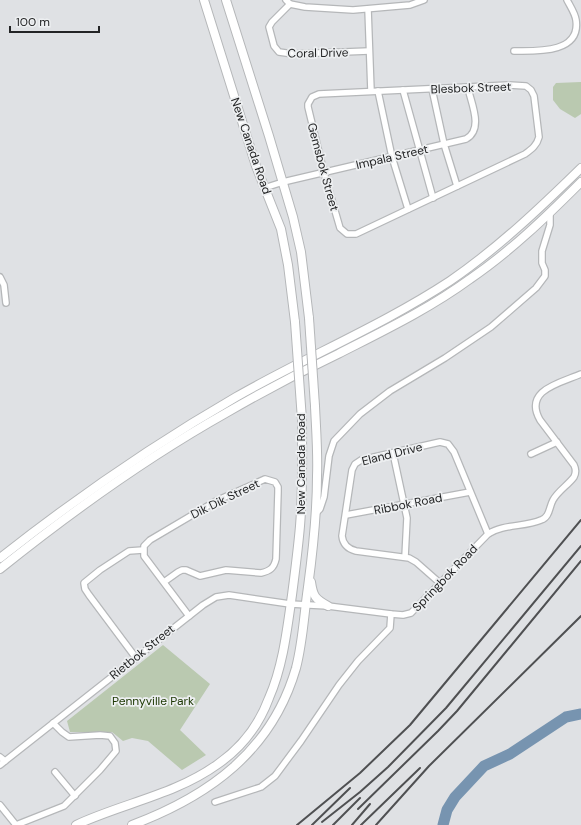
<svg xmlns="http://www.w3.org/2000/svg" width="581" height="825" font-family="'DM Sans',sans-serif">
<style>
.green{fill:#bac9b0}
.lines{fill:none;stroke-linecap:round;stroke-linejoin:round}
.river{stroke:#7794b0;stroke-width:11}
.minor-casing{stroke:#b5b7b9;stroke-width:8}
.secondary-casing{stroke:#b5b7b9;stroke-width:10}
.minor{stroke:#fff;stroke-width:5.5}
.secondary{stroke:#fff;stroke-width:8}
.rail{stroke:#4f5052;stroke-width:2}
.secondary-bridge-casing{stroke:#b5b7b9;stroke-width:10;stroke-linecap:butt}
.secondary-bridge{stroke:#fff;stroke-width:8}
.labels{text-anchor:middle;stroke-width:3.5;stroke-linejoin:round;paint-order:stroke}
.street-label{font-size:12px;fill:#232425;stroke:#edeff1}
.park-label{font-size:12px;fill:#1c3702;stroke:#edeff1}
</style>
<rect width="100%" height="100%" fill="#dfe1e4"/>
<g class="green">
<path d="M581 82V114L575 118 560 109 553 100V87L556 83Z"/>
<path d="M163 645 210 684 180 730 206 755 182 770 148 741 132 738 123 741 112 732H70L67 721Z"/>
</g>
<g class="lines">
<path class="river" d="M443 825 447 810 455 797 484 766 510 754 566 717 581 714"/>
<defs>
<g id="minor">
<path d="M286 0 290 4 305 7 353 10 410 5 424 0"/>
<path d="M290 4 272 22 269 27 274 46 279 52 293 54 369 51"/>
<path d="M368 9 371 91"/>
<path d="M514 51C535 51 581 54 576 20 575 13 570 6 567 0"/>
<path d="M509 85 526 86 531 90 534 96 539 137C537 145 532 149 525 154L356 234H347L340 228 324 173 308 107V104L312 97 319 94Z"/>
<path d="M432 89 444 144 457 186"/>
<path d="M403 90 433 198"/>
<path d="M378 91 392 157 408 209"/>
<path d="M264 188 283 182 466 139C484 129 471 103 468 88"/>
<path d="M0 277 4 285 6 303"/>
<path d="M393 453 407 518 405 557"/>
<path d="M531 454 557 442"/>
<path d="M316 513 320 509 324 497 329 456 334 441 360 414 390 391 445 358 491 327 536 288 545 276V270L542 263V251L550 225V213"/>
<path d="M346 515 470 492"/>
<path d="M164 582 178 572 182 570H186L200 576 226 570 261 573C270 571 274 568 276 559L278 492V487L275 482 265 479 216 501 150 540 144 546V556L189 616"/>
<path d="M441 584 416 562 409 558 356 551C348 549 343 545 342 536L352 470 355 464 361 460 440 442 448 444 454 452 488 534"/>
<path d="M136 658 89 595 85 589 84 583 100 570 129 551 143 550"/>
<path d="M0 757 5 761"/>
<path d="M0 765 203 605 216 597 229 595 290 604 328 606 391 614 403 615 411 613 488 534C503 524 525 527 541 520 550 517 549 507 553 500 558 491 568 485 574 477 576 473 576 469 574 465L540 420C523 390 560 383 581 374"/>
<path d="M55 772 75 796"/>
<path d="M215 802 261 787 275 776 301 741 339 685 358 661 390 628 391 614"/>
<path d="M0 805 16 825"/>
<path d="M16 825 64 806 100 770 116 751 115 743 110 736 100 735 69 737 62 732 53 723"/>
</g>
<g id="secondary">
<path d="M204 0 256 166 281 229 288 265 295 322"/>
<path d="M226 0 269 136 293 217 301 252 309 318"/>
<path d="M0 558C75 499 153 445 236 397 306 357 383 325 450 281 498 248 540 208 581 168"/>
<path d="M0 569C71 512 146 458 226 413 262 392 300 372 338 354 383 331 429 309 470 279 511 251 546 217 581 182"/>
<path d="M311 582C313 596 315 599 328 606"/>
<path d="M76 825C123 803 175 795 218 764 241 748 259 725 269 698 283 666 287 630 292 595 295 572 298 549 300 526 303 490 302 455 302 420"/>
<path d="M132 825C209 796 272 751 296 668 303 641 304 614 308 587 313 550 317 513 317 476 318 453 316 429 315 406"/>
</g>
</defs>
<use href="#minor" class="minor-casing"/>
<use href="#secondary" class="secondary-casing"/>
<use href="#minor" class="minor"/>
<use href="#secondary" class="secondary"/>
<g class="rail">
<path d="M358 809 438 731 457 711 581 561"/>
<path d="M322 822 360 792 388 767 446 708 581 546"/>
<path d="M297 825 360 773 410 725 581 520"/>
<path d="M312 825 350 788"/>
<path d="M333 825 360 798"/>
<path d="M352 825 370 804"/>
<path d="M361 825 420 768"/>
<path d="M376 825 429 766 581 616"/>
</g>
<defs>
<g id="secondary-bridge">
<path d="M309 318 315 406"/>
<path d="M295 322 302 420"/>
</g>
</defs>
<use href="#secondary-bridge" class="secondary-bridge-casing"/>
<use href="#secondary-bridge" class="secondary-bridge"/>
</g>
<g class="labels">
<g class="street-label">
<text transform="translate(318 53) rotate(-1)" y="4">Coral Drive</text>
<text transform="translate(471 88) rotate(-2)" y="4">Blesbok Street</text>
<text transform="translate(251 146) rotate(71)" y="4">New Canada Road</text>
<text transform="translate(392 157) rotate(-13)" y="4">Impala Street</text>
<text transform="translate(323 167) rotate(75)" y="4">Gemsbok Street</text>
<text transform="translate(392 454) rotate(-14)" y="4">Eland Drive</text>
<text transform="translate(301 464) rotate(-90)" y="4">New Canada Road</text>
<text transform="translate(225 499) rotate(-26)" y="4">Dik Dik Street</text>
<text transform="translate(408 504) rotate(-11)" y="4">Ribbok Road</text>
<text transform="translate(445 578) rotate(-46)" y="4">Springbok Road</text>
<text transform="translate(142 652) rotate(-39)" y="4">Rietbok Street</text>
</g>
<g class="park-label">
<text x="153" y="705">Pennyville Park</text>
</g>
</g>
<path d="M10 26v6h89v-6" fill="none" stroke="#232425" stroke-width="2"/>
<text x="16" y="26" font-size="12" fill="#232425" stroke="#edeff1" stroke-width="3" paint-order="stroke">100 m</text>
</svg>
